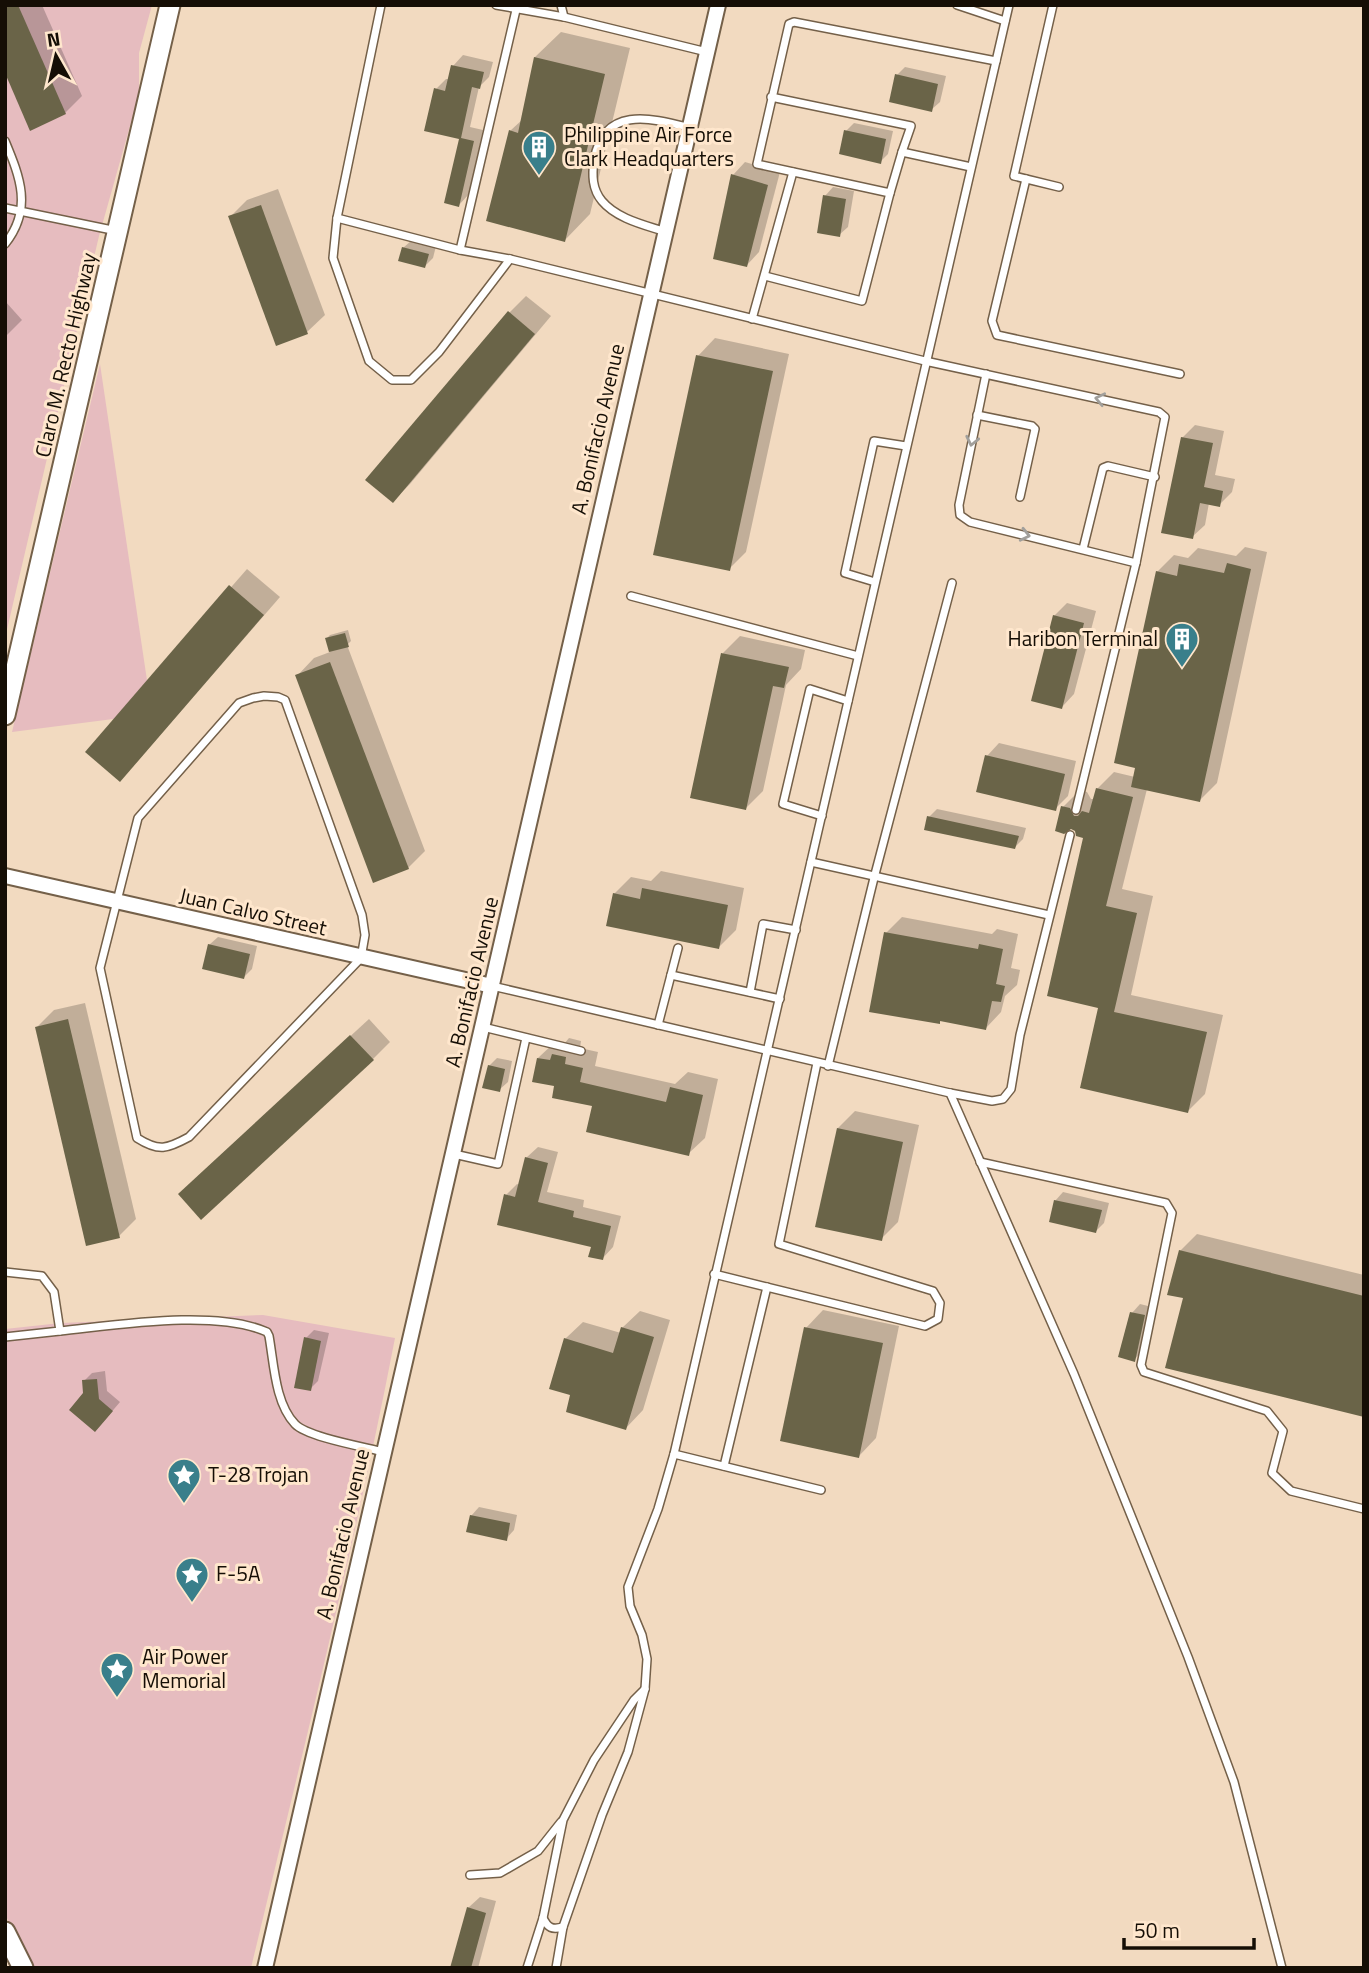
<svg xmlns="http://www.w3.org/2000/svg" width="1369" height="1973" font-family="'Titillium Web',sans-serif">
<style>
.green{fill:#e6bcbf}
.shadow{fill:#0003}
.building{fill:#6a6448}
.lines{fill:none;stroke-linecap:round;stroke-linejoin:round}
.service-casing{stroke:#746049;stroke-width:10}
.minor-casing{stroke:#746049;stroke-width:18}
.secondary-casing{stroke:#746049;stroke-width:23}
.service{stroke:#fff;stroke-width:7}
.minor{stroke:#fff;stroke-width:14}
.secondary{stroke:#fff;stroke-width:19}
.oneway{stroke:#a19f9b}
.labels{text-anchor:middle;stroke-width:6;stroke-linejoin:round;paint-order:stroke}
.poi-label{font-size:21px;fill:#150e05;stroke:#ffe7cd;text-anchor:start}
.street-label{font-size:21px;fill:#150e05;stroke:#ffe7cd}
</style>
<rect width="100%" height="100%" fill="#f2dac0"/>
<g class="green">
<path d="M5 5H152L139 53V94L99 236 5 638Z"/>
<path d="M100 364 152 714 12 732Z"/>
<path d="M263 1315 395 1338C354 1550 301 1758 251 1968H31L5 1914V1329L61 1323Z"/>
</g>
<g class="shadow">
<path d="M5 5H42L82 96 65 113Z"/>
<path d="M561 32 630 48 590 214 565 240 510 131 523 119 535 57Z"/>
<path d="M463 55 493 62 489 77 479 87 470 127 483 130 469 194 459 205 461 137 436 89 446 79H449L453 66Z"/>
<path d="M905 67 946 76 940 102 931 110 897 75Z"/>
<path d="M854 123 893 131 888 154 880 162 846 131Z"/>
<path d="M745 162 780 172 759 252 747 265 733 175Z"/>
<path d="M833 187 854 191 848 227 839 235 825 196Z"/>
<path d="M278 189 325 315 307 332 277 344 230 217 247 200Z"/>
<path d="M412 240 436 246 433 258 425 266 403 248Z"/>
<path d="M526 296 551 316 410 484 393 501 509 313Z"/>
<path d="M5 301 22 320 5 337Z"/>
<path d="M715 338 789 354 746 552 729 569 698 356Z"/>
<path d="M1195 425 1224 431 1215 475 1235 479 1232 492 1219 505 1209 503 1205 525 1192 537 1182 438Z"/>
<path d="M1245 547 1267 552 1217 783 1200 800 1147 789 1122 889 1153 896 1131 995 1223 1015 1205 1094 1188 1111 1100 1006 1085 837 1063 807 1080 790 1087 792 1091 799H1095L1097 789 1114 772 1135 777 1157 572 1174 555 1188 558 1198 548 1236 556Z"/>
<path d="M247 569 280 597 136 763 87 752Z"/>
<path d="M1067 603 1096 611 1074 694 1062 707 1054 616Z"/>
<path d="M348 630 351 641 347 645 425 851 408 868 297 676 314 658 330 652 327 638 330 635Z"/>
<path d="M740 636 805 650 801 669 786 685 763 791 745 809 723 653Z"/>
<path d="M999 743 1076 761 1068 796 1055 809 987 756Z"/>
<path d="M937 809 1026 828 1023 839 1015 847 929 817Z"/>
<path d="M661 871 744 888 736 930 719 947 614 894 631 877 651 881Z"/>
<path d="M902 917 992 934 997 929 1018 934 1011 968 1020 970 1017 985 1005 996 1001 1012 986 1028 942 1019 939 1023 886 933Z"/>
<path d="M218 937 257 946 252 969 244 977 209 945Z"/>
<path d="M85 1003 136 1219 119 1236 37 1027 54 1010Z"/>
<path d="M369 1019 390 1042 373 1059 197 1177Z"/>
<path d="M569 1038 581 1041 580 1048 598 1052 595 1066 675 1084 688 1072 718 1079 705 1138 688 1154 557 1085 538 1058 555 1042 564 1044Z"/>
<path d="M497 1058 512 1061 508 1082 499 1090 489 1066Z"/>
<path d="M855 1111 919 1125 898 1222 881 1239 838 1128Z"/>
<path d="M538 1147 558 1152 547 1192 584 1200 583 1207 621 1216 613 1247 602 1259 593 1246 506 1195 517 1184 520 1185 526 1158Z"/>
<path d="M1063 1192 1109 1203 1104 1223 1096 1231 1055 1201Z"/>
<path d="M1197 1234 1364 1275V1415L1180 1251Z"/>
<path d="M1140 1304 1152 1307 1142 1351 1134 1360 1132 1313Z"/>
<path d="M823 1310 899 1326 876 1438 859 1456 806 1328Z"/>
<path d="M640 1311 670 1320 643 1410 626 1428 573 1394 565 1339 583 1322 621 1333 622 1328Z"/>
<path d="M314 1330 329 1333 318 1381 310 1389 306 1338Z"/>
<path d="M105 1371 107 1391 120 1402 103 1422 85 1393 84 1381 92 1373Z"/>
<path d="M479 1507 517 1515 514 1530 506 1539 471 1516Z"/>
<path d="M480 1897 496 1901 478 1968H452L468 1908Z"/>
</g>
<g class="building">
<path d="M5 5H18L66 114 30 131 5 73Z"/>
<path d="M534 57 605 74 565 242 486 221 509 130 518 133Z"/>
<path d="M451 65 484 72 480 89 472 87 461 138 474 141 459 207 444 203 459 139 424 131 434 88 445 91Z"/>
<path d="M895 74 938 84 932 112 889 102Z"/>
<path d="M844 130 886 139 881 164 839 154Z"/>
<path d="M731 174 768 185 747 267 713 259Z"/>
<path d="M823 195 846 199 840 237 817 233Z"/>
<path d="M261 205 308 334 276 346 228 216Z"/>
<path d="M402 247 429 254 425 268 398 261Z"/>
<path d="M508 311 535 334 393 503 365 480Z"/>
<path d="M696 355 773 371 730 571 653 555Z"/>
<path d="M1181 437 1213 443 1204 487 1223 491 1220 507 1200 503 1193 539 1161 533Z"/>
<path d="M1227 563 1251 569 1200 802 1131 787 1135 768 1114 763 1156 571 1177 576 1179 564 1224 573Z"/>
<path d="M229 585 264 615 120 782 85 752Z"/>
<path d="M1053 615 1084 623 1062 709 1031 701Z"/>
<path d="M345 633 349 647 329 652 325 638Z"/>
<path d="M721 653 789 667 784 688 773 686 746 810 690 798Z"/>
<path d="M330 662 409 869 373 883 295 675Z"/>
<path d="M985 755 1065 774 1056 811 976 792Z"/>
<path d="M1096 788 1133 797 1106 906 1137 913 1114 1012 1207 1032 1188 1113 1080 1088 1098 1008 1047 996 1083 838 1076 836 1075 831 1071 829 1064 834 1055 831 1061 806 1070 808 1074 816H1078L1082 811 1089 813Z"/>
<path d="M927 816 1019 836 1015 849 924 830Z"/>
<path d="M642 888 728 905 719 949 606 926 613 893 640 899Z"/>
<path d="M884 932 978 949 979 944 1003 949 996 984 1005 986 1001 1002 992 1001 986 1030 940 1021V1024L869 1012Z"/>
<path d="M208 944 250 954 244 979 202 969Z"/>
<path d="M68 1019 120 1238 86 1246 35 1027Z"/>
<path d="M350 1035 374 1060 201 1220 178 1194Z"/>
<path d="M552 1054 566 1057 565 1064 583 1068 580 1082 666 1102 670 1087 703 1095 689 1156 586 1132 592 1106 552 1098 554 1086 532 1082 537 1058 550 1060Z"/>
<path d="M488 1065 505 1069 500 1092 482 1088Z"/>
<path d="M837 1128 903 1142 882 1241 815 1227Z"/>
<path d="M525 1157 548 1163 538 1202 574 1211 573 1217 611 1226 603 1260 588 1257 591 1247 497 1225 504 1194 515 1197Z"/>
<path d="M1054 1200 1102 1210 1096 1233 1049 1222Z"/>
<path d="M1179 1250 1364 1296V1417L1165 1368 1183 1298 1167 1295Z"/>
<path d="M1130 1312 1145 1315 1135 1362 1118 1357Z"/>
<path d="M621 1327 654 1337 626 1430 566 1412 570 1395 549 1389 564 1338 613 1353Z"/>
<path d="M804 1327 883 1343 859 1458 780 1441Z"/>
<path d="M304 1337 321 1341 311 1391 294 1388Z"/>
<path d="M97 1379 99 1399 113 1411 95 1432 69 1410 83 1393 82 1380Z"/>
<path d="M470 1515 510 1523 507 1541 466 1532Z"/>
<path d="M467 1907 486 1913 471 1968H450Z"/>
</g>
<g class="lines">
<defs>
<g id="service">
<path d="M381 5 337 218 333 258 369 361 392 380H411L439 352 510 259"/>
<path d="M496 5 564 17 707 52"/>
<path d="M561 5 564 17"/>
<path d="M957 5 1005 21"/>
<path d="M1053 5 1014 176 1059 187"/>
<path d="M771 97 911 126 902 152"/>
<path d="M5 141C20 177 33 209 5 244"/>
<path d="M971 167 902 152 890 193 757 164 789 24 794 22 996 61"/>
<path d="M1026 179 992 321 997 335 1180 374"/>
<path d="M5 208 117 231"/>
<path d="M337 218 460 250 510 259 925 361 1159 412 1165 417 1136 563 1076 810"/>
<path d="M666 232C645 225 617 219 602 201 592 189 592 175 594 160 604 105 651 118 691 128"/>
<path d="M460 250 516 10"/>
<path d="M765 276 862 301 890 193"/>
<path d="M752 319 793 172"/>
<path d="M986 374 959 505 960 515 970 522 1136 563"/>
<path d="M977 415 1032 426 1035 429 1020 497"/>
<path d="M1083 549 1103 468 1108 466 1155 477"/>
<path d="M875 582 845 573 874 441 906 446"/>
<path d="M631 596 858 656"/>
<path d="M264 696 278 697 285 700 362 915 365 935 361 958 189 1137C167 1149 159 1152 137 1138L100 968 138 818 239 703 253 698Z"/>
<path d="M822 816 783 804 810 689 848 701"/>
<path d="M811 862 1049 915"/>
<path d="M671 975 780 999"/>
<path d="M492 986 950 1093 992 1101 1003 1099 1011 1089 1020 1035 1070 835"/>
<path d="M750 992 763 924 796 930"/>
<path d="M658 1025 678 948"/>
<path d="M483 1027 581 1051"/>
<path d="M828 1066 874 878 952 583"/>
<path d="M950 1093 1074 1374 1188 1657 1234 1782 1282 1968"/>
<path d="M454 1154 498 1164 526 1038"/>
<path d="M980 1162 1166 1203 1172 1213 1141 1365 1144 1372 1267 1411 1283 1431 1272 1473 1291 1491 1364 1509"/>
<path d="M5 1272 42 1276 54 1292 60 1331 5 1337"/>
<path d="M714 1274 925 1326 938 1319 940 1303 933 1291 779 1244 817 1063"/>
<path d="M60 1331C118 1325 215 1309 267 1332L269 1336C274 1364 275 1403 295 1424 307 1437 365 1447 384 1452"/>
<path d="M674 1454 821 1490"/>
<path d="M724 1466 767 1287"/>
<path d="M470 1875 500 1873 538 1851 561 1822"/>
<path d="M543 1918C548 1928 552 1930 563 1927"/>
<path d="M527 1968 543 1918 563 1820 594 1760 634 1700 645 1689"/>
<path d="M556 1968 563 1927 602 1815 628 1752 645 1689 647 1659 642 1635 630 1606 628 1587 658 1509 674 1454 1009 5"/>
</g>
<g id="minor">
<path d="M5 876 492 986"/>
<path d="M265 1968 718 5"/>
</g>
<g id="secondary">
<path d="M5 715 170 5"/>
<path d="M5 1932 23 1968"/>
</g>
</defs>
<use href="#service" class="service-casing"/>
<use href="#minor" class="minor-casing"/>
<use href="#secondary" class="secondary-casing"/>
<use href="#service" class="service"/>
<use href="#minor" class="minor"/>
<use href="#secondary" class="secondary"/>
</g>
<defs><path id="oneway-chevron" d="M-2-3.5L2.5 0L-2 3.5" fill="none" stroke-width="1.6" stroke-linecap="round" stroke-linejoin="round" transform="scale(1.75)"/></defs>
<g class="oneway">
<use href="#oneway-chevron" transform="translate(1100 399) rotate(-168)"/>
<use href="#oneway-chevron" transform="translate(972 441) rotate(102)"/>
<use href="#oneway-chevron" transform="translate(1025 535) rotate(13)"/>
</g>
<defs>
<symbol id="building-pin" viewBox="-11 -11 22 30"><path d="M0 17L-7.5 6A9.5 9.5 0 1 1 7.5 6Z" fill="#397f8b" stroke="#ffe7cd"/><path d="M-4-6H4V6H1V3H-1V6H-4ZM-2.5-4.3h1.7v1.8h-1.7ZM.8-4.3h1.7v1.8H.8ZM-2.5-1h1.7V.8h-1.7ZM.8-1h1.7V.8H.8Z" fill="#fff"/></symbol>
<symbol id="sight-pin" viewBox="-11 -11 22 30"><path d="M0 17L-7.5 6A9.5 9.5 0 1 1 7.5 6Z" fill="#397f8b" stroke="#ffe7cd"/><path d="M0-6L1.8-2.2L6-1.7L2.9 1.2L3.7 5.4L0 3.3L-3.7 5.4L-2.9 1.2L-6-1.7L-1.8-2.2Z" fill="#fff"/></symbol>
</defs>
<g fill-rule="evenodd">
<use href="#building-pin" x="520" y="128" width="38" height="52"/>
<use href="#building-pin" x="1163" y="620" width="38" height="52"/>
<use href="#sight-pin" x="165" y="1456" width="38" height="52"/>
<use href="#sight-pin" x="173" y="1555" width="38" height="52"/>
<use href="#sight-pin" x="98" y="1650" width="38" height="52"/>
</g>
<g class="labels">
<g class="poi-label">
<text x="564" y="142">Philippine Air Force<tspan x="564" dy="24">Clark Headquarters</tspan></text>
<text x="1158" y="646" text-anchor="end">Haribon Terminal</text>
<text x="208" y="1482">T-28 Trojan</text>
<text x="216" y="1581">F-5A</text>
<text x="142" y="1664">Air Power<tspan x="142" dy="24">Memorial</tspan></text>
</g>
<g class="street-label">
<text transform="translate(66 355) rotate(-77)" y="7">Claro M. Recto Highway</text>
<text transform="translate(598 429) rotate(-77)" y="7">A. Bonifacio Avenue</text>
<text transform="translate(253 912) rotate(13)" y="7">Juan Calvo Street</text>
<text transform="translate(472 982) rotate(-77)" y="7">A. Bonifacio Avenue</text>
<text transform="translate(343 1534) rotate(-77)" y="7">A. Bonifacio Avenue</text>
</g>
</g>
<rect width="1369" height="1973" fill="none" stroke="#150e05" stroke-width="14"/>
<g transform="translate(56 56) rotate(352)" stroke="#ffe7cd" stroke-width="5" paint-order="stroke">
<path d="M0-5L12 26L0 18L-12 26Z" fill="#150e05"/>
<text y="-10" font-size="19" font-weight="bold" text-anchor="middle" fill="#150e05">N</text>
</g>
<path d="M1124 1938v10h130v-10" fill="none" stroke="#150e05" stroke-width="3.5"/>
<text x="1134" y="1938" font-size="21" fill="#150e05" stroke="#ffe7cd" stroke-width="5" paint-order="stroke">50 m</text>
</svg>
